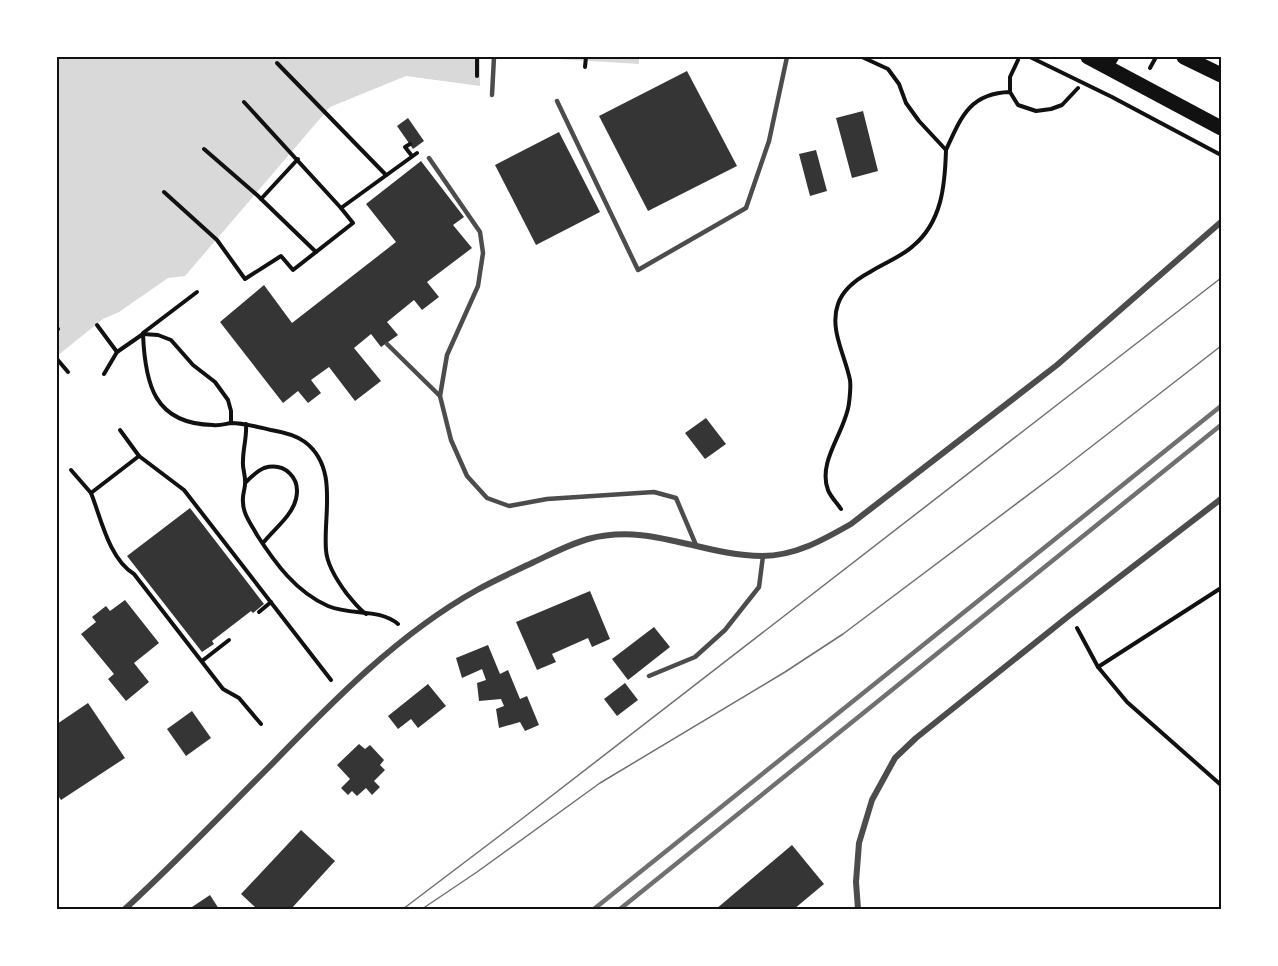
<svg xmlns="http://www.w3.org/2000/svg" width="1278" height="966" font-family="'Nunito Sans',sans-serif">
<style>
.water{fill:#d9d9d9}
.building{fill:#353535}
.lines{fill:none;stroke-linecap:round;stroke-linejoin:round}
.path{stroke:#111;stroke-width:4}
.service{stroke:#4c4c4c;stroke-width:4.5}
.minor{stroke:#4c4c4c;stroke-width:6}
.secondary{stroke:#111;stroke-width:12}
.primary{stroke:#111;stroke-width:15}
.tram{stroke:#707070;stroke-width:1.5}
.rail{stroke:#707070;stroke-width:4.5}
.neatline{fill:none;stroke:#111;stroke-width:2}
</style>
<rect width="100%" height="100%" fill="#fff"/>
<g class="water">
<path d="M57 57H480V86L406 76 330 107 185 276 168 278 119 312 103 319 57 356Z"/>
<path d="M526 57H639V64Z"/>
</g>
<g class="building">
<path d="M687 71 737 166 648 211 599 116Z"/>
<path d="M863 111 878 171 852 178 836 118Z"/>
<path d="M408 118 424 141 413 149 397 126Z"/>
<path d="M559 132 600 212 536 245 495 165Z"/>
<path d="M816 150 827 191 810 196 799 154Z"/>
<path d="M421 161 464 217 453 225 472 248 427 282 439 297 422 310 414 300 387 322 398 335 381 347 371 334 354 348 381 381 355 401 329 367 311 380 321 393 308 403 298 391 283 403 220 322 264 285 292 323 396 242 366 204Z"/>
<path d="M706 418 726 444 705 459 685 433Z"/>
<path d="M190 508 264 604 253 613 251 611 212 641 214 644 202 652 127 556Z"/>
<path d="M590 591 610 639 592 647 588 638 552 654 556 662 537 670 516 622Z"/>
<path d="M125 600 159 643 134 663 149 682 126 701 108 679 114 674 81 634 96 622 92 617 106 606 110 611Z"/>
<path d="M654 627 670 647 628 680 612 659Z"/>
<path d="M488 645 500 674 508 670 520 699 527 696 539 725 525 731 520 722 499 728 496 709 504 706 501 699 479 701 477 683 486 680 482 669 462 678 456 658Z"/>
<path d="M625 683 638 700 617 716 604 699Z"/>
<path d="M428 684 446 706 418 728 411 719 398 729 388 716Z"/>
<path d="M88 703 125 758 61 800 57 794V724Z"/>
<path d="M192 711 211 738 186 756 167 729Z"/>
<path d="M359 744 365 749 370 745 384 760 380 765 385 770 374 781 380 787 372 795 366 788 357 796 352 791 348 795 341 788 350 779 337 765Z"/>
<path d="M301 830 335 861 291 909H257L241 894Z"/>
<path d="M792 845 824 884 794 909H716Z"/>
<path d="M210 895 219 909H194L192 907Z"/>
</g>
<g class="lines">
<g class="path">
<path d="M1030 57 1112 97 1221 155"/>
<path d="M277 63 386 175"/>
<path d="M585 67 586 57"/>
<path d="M1150 68 1156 57"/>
<path d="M477 76V57"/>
<path d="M1010 92V77L1018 60"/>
<path d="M244 102 341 208"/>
<path d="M410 144 405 147 412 156"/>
<path d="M204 149 257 195 316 252"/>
<path d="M946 150C961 117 970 93 1010 92L1018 105 1036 111 1051 109 1062 105 1078 88"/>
<path d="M164 192 217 240 245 279 281 256 293 270 353 223 341 208 417 153"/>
<path d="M261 199 298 159"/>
<path d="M97 325 117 352"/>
<path d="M57 330 58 329"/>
<path d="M143 333 197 292"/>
<path d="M143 334 158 335 171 340 193 365 215 382 228 400 231 411V423"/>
<path d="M57 359 68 372"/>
<path d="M104 374 117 352 143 334C145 384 154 424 213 425 219 426 225 424 231 423 244 423 258 427 271 430 283 432 296 435 305 442 339 468 323 515 326 550 327 566 338 582 347 594 354 602 358 608 366 614"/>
<path d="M246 424C247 437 243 448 243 461 242 468 246 476 245 484 245 490 242 495 243 502 243 514 251 524 257 535 275 563 296 592 328 606 352 616 379 608 398 624"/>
<path d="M120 430 139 456"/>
<path d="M71 470 91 493"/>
<path d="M246 482C251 477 257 471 264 468 285 462 301 478 296 499 292 516 273 530 263 543"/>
<path d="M841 509C837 503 830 496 828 490 817 461 846 431 849 403 850 395 851 387 850 380 845 355 829 329 838 304 843 289 857 279 870 272 884 263 901 257 913 246 942 222 945 185 946 150L919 121 906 103 899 84 888 69 862 57"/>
<path d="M259 612 271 602"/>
<path d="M1077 628 1098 667 1127 702 1221 785"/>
<path d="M202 661 229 640"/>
<path d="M1098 667 1221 588"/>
<path d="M261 724 239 698 223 689 134 574C109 559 101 518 91 493L139 456 184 490 331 680"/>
</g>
<g class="service">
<path d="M492 95 494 57"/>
<path d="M557 101 638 270 746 208 769 141 787 57"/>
<path d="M429 158 480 232 483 253 478 286 447 355 440 396 451 440 467 476 487 498 509 506 547 499 654 492 676 498 696 545"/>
<path d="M387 344 440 396"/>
<path d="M649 676 695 657 725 630 759 587 763 556"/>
</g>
<g class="minor">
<path d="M125 909C175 863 222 814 270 766 332 702 398 634 477 590 495 580 515 571 534 562 551 554 570 544 588 539 650 522 702 556 762 556 795 556 823 540 851 524L1057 365 1221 222"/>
<path d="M858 909 856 882 859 843 872 800 895 758 916 738 1070 615 1221 499"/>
</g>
<path class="secondary" d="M1107 67 1113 57"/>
<g class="primary">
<path d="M1088 57 1221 128"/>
<path d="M1184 57 1221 75"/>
</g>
<g class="tram">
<path d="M403 909 523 818 1221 278"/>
<path d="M422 909 477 872 600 783 785 672 843 634 1056 474 1221 346"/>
</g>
<g class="rail">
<path d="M594 909 1221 406"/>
<path d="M620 909 1221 425"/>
</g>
</g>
<rect width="1278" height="966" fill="none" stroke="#ffffff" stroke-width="117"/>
<rect x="58" y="58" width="1162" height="850" class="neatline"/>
</svg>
